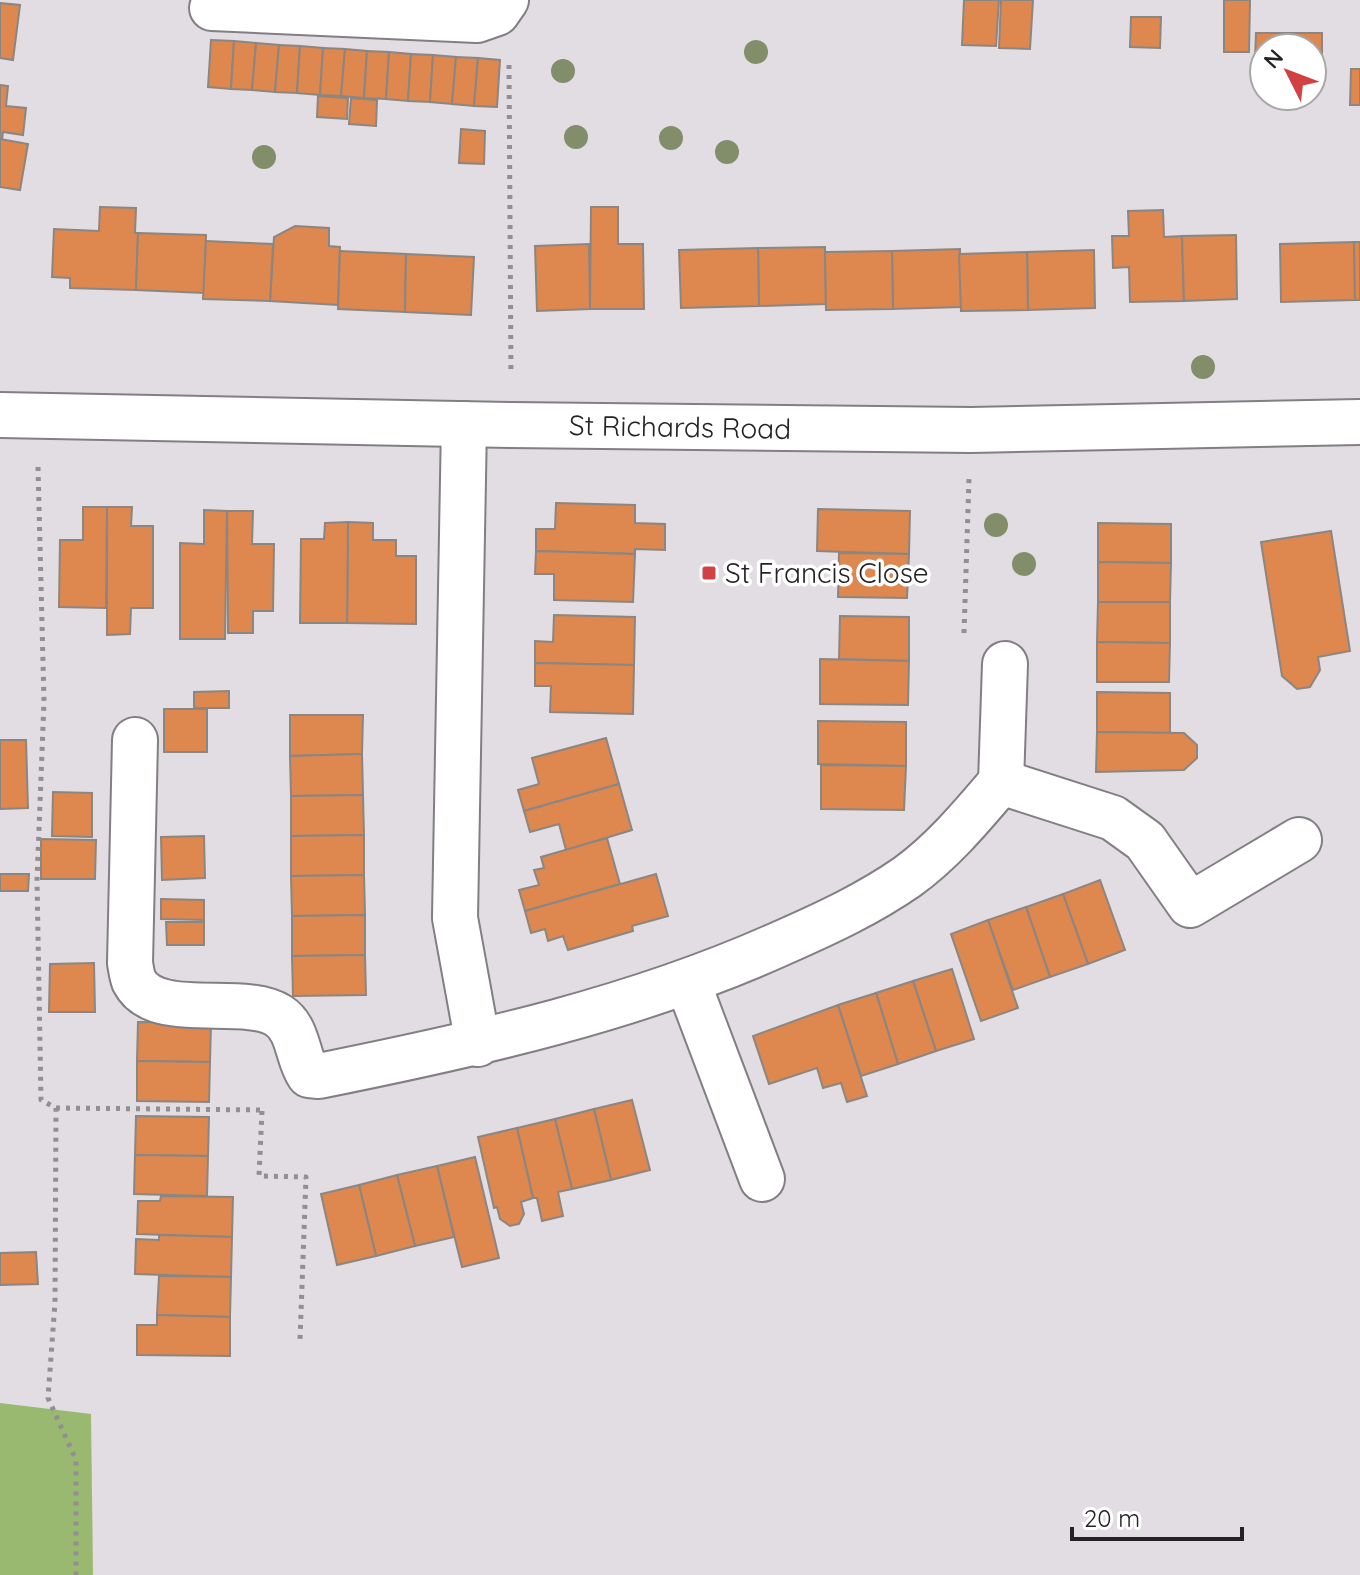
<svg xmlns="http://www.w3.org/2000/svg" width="1360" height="1575" font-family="Quicksand,sans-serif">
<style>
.green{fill:#9ab970}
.building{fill:#de874e;stroke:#8c8682;stroke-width:2}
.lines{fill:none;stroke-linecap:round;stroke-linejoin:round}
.minor-casing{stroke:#827e83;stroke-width:48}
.path{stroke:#928e92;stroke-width:5;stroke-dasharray:4 6;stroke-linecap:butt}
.minor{stroke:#fff;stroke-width:44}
.tree{fill:#828d69}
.poi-dot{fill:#d14143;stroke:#fff;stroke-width:3}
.labels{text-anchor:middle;stroke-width:7;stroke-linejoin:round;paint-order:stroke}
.street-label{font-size:28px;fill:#242224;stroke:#fff}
.poi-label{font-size:28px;fill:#242224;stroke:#fff;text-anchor:start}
</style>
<rect width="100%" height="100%" fill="#e1dde2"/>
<path class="green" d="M0 1403 91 1414 93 1575H0Z"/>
<g class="building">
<path d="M964 0H999L996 46 962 45Z"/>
<path d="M1001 0H1033L1030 49 999 48Z"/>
<path d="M1224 0H1250L1249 52H1224Z"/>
<path d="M0 3 20 5 13 60 0 58Z"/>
<path d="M1131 17H1161L1160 48 1130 47Z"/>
<path d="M1256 33H1322V60H1312V48H1264V60L1255 59Z"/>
<path d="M211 40 234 41 231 89 208 87Z"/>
<path d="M234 41 256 43 252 90 231 89Z"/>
<path d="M256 43 279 45 275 92 252 90Z"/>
<path d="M279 45 300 46 297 93 275 92Z"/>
<path d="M300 46 323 48 320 95 297 93Z"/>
<path d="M323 48 345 49 341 96 320 95Z"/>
<path d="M345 49 367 51 364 98 341 96Z"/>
<path d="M367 51 389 52 386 99 364 98Z"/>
<path d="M389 52 411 54 408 101 386 99Z"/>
<path d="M411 54 433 55 430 102 408 101Z"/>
<path d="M433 55 456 57 452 104 430 102Z"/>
<path d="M456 57 478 58 474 106 452 104Z"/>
<path d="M478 58 500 60 497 107 474 106Z"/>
<path d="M1351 69H1360V105H1350Z"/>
<path d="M0 85 8 86 6 106 26 108 23 135 3 132 2 140 0 139Z"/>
<path d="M318 96 348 98 347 119 317 117Z"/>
<path d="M351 98 377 100 376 126 349 124Z"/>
<path d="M461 129 485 131 484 164 459 163Z"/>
<path d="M0 139 28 144 20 190 0 187Z"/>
<path d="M100 207 136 208 135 233H138L136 290 70 288V278L52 277 54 229 99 231Z"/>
<path d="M591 207H618V244H643L644 309H590Z"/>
<path d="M1163 210 1164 237 1182 236 1184 301 1130 302 1129 267 1113 268 1112 236H1129L1128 211Z"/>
<path d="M295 226 329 228V246L340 247 338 305 270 301 274 237Z"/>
<path d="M138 233 206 235 204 293 136 290Z"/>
<path d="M1236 235 1237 299 1184 301 1182 236Z"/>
<path d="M206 241 273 244 270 301 203 299Z"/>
<path d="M1354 242 1355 300 1281 302 1280 244Z"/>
<path d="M1354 242H1360V300H1355Z"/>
<path d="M589 244 590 309 537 311 535 246Z"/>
<path d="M825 247 826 304 759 306 758 248Z"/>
<path d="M758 248 759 306 681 308 679 250Z"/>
<path d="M960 249 961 307 893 309 892 251Z"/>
<path d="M1094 250 1095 308 1028 310 1027 252Z"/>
<path d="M340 251 406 254 405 312 338 309Z"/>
<path d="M892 251 893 309 826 310 825 252Z"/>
<path d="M1027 252 1028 310 961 311 959 254Z"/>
<path d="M406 254 474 257 471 315 405 312Z"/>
<path d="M556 503 635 505V523L665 524V550L635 549V554L536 551V529H555Z"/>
<path d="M83 507H107L106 608 59 607 60 540H83Z"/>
<path d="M107 507H132L131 526H153V608H131L130 634 107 635Z"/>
<path d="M818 509 910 511 909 554 817 551Z"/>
<path d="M204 510 227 511 225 639H180V543L204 544Z"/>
<path d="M227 511H253L252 544H274L273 611H253V633H228Z"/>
<path d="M348 522 373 523V540H396V556H416V624L347 623Z"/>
<path d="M348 522 347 623H300L301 539H324L325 523Z"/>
<path d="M1098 523 1171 524V563L1098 562Z"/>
<path d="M1331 531 1350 651 1318 657 1320 670 1310 687 1297 689 1282 676 1261 542Z"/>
<path d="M536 551 635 554 633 602 554 600V574H535Z"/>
<path d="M839 553 909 554 907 598 838 597Z"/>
<path d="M1098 562 1171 563 1170 602H1098Z"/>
<path d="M1098 602H1170V643L1097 642Z"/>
<path d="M554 615 635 617 634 665 535 663V641L553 642Z"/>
<path d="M840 616 909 617V661L839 659Z"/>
<path d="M1097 642 1170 643 1169 682H1097Z"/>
<path d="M820 659 909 661 908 705 820 704Z"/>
<path d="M535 663 634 665 633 714 550 712 551 686H535Z"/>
<path d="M229 691V708H194V692Z"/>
<path d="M1097 692 1170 693V733L1097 732Z"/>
<rect x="164" y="709" width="43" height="43"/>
<path d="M290 715H363L362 754 290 756Z"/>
<path d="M818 721 906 722V766L818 764Z"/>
<path d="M1097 732 1184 733 1197 745V758L1184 770 1096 772Z"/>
<path d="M606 738 619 784 524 811 518 790 539 784 532 758Z"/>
<path d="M0 740H26L28 808 0 809Z"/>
<path d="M362 754 363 795 291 796 290 756Z"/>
<path d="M821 765 906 766 904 810 821 809Z"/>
<path d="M619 784 632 830 566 850 559 824 530 832 524 811Z"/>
<path d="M53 792 92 793V837L52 836Z"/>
<path d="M363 795 364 835 291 836V796Z"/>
<path d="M364 835V875L291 876V836Z"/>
<path d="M204 836 205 878 162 880 161 837Z"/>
<path d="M607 838 620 884 525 911 519 890 539 885 534 870 544 868 541 857Z"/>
<path d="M41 839 96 840 95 879H41Z"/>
<path d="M0 874H29L28 891H0Z"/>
<path d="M656 874 668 916 632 926 633 931 568 950 563 936 548 941 545 929 531 933 525 911Z"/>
<path d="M364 875 365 915 292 916 291 876Z"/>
<path d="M1100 880 1125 950 1088 964 1063 894Z"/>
<path d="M1063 894 1088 964 1050 977 1026 907Z"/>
<path d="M161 899 204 900V920L161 919Z"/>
<path d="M1026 907 1050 977 1013 990 988 920Z"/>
<path d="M365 915V955L292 956V916Z"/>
<path d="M988 920 1018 1008 981 1021 951 934Z"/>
<path d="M166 922H204V945H167Z"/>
<path d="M365 955 366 995 293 996 292 956Z"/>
<path d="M94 963 95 1012H49L50 964Z"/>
<path d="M952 969 974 1039 936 1051 913 981Z"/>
<path d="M913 981 936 1051 898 1064 876 993Z"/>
<path d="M876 993 898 1064 861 1076 838 1005Z"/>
<path d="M838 1005 867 1096 847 1102 841 1083 823 1088 817 1068 769 1084 753 1036Z"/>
<path d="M138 1022 211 1023 210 1062 137 1061Z"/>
<path d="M137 1061 210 1062 209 1102 137 1101Z"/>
<path d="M632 1100 650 1170 611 1180 594 1109Z"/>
<path d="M594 1109 611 1180 572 1189 555 1119Z"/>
<path d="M136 1116 209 1117 208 1156 135 1155Z"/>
<path d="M555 1119 572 1189 558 1192 563 1216 542 1221 537 1198H533L517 1128Z"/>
<path d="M517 1128 533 1198 521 1202 524 1214 519 1224 510 1226 500 1219 497 1207 494 1208 478 1137Z"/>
<path d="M135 1155 208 1156 207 1196 134 1194Z"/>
<path d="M475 1157 499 1258 462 1267 437 1166Z"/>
<path d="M437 1166 454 1237 415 1246 397 1175Z"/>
<path d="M397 1175 415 1246 376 1256 359 1185Z"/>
<path d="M359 1185 376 1256 337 1265 321 1194Z"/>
<path d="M161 1196 233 1197 232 1237 137 1234 138 1201H160Z"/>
<path d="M159 1235 232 1237 231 1277 135 1274 136 1239 159 1240Z"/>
<path d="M36 1252 38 1284 0 1285V1253Z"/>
<path d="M159 1276 231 1277 230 1317 157 1315Z"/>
<path d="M157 1315 230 1317V1356L137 1355V1325H157Z"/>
</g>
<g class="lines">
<defs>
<g id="minor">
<path d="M212 8 477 20 497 13 506 0"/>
<path d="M0 415 510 425 971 430 1360 422"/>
<path d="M464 424 455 918 478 1044"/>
<path d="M135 740 130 963C131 969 132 976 134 981 155 1023 244 993 279 1016 299 1029 297 1058 309 1075L319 1076C478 1044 636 1009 784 942 827 923 868 904 907 877 943 851 972 816 1001 782L1113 818 1145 841 1190 905 1299 840"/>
<path d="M1001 782 1005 664"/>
<path d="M688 983 762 1179"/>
</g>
</defs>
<use href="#minor" class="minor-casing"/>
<g class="path">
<path d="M509 65 511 375"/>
<path d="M38 467 44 701 37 880 41 1100 56 1108 55 1302 48 1398 76 1460V1575"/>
<path d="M964 633 969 479"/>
<path d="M56 1108 264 1110"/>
<path d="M262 1111 259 1176 306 1177 300 1340"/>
</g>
<use href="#minor" class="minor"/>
</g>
<g class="tree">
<circle cx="756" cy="52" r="12"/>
<circle cx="563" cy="71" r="12"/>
<circle cx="576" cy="137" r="12"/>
<circle cx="671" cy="138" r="12"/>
<circle cx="727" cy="152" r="12"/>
<circle cx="264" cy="157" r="12"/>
<circle cx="1203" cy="367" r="12"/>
<circle cx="996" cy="525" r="12"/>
<circle cx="1024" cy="564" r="12"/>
</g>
<rect class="poi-dot" x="701" y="565" width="16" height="16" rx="4"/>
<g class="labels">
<g class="street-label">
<text transform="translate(680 427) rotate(1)" y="10">St Richards Road</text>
</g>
<g class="poi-label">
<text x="725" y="583">St Francis Close</text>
</g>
</g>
<g transform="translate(1288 72) rotate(312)"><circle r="38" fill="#ffffff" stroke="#a7a7a7" stroke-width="2"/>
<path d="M0-6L14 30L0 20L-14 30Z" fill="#d14143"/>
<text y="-12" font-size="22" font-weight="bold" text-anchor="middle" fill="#242224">N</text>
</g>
<path d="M1072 1527v12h170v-12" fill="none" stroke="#242224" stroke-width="4"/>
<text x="1084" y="1527" font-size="24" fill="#242224" stroke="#ffffff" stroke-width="6" paint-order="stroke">20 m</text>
</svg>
